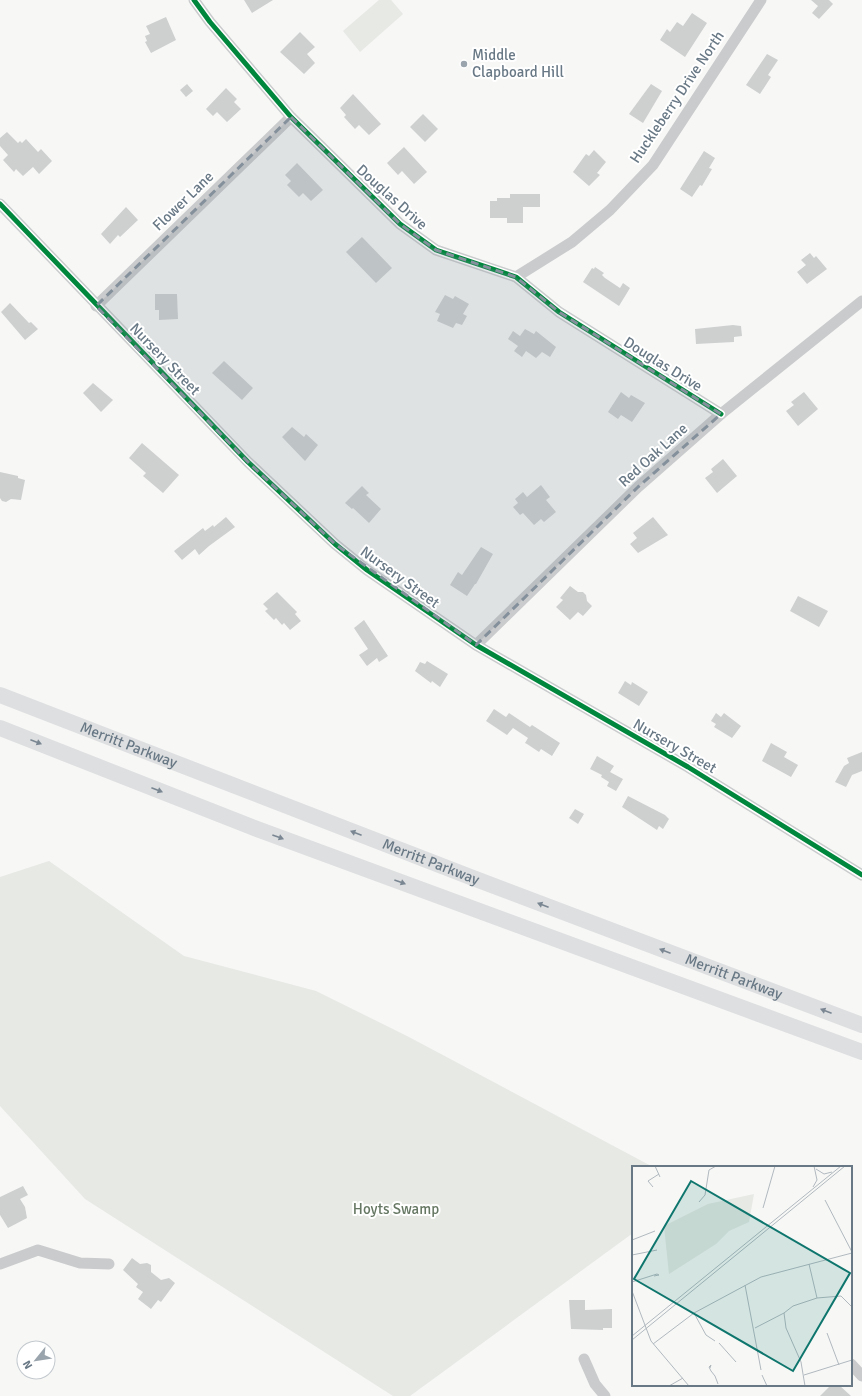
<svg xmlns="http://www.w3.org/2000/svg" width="862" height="1396" font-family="Signika,sans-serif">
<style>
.green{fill:#e6e9e4}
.building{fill:#ced0d0}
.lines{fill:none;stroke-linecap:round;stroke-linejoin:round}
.minor{stroke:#cacbcc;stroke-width:11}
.highway{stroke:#dedfe0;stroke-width:16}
.cycleway-casing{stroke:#fff;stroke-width:8}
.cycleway{stroke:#00873e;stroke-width:5}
.oneway{fill:#7a8793}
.marked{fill:#84909b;fill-opacity:0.2;stroke:#84909b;stroke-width:3;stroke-dasharray:8 5;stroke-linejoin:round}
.poi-dot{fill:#9aa4ad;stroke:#fff;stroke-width:1.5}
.labels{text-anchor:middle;stroke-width:4;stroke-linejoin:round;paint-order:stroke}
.poi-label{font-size:15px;fill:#687885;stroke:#fff;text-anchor:start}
.street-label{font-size:15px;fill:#687885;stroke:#fff}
.park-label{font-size:15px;fill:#667863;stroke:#fff}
.inset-road{fill:none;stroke:#b1b9bf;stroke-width:1}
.view{fill:#0f766e;fill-opacity:0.15;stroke:#0f766e;stroke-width:2}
.inset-edge{fill:none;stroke:#687885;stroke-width:2}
</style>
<rect width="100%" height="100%" fill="#f7f7f6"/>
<g class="green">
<path d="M379 0H391L403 14 360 52 343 31Z"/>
<path d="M49 861 184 956 316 991 407 1036 653 1167H633V1233L410 1396H393L85 1199 0 1106V877Z"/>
</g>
<g class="building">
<path d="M244 0H273L252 13Z"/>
<path d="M811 0H829L833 4 819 19 812 13 818 6Z"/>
<path d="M692 13 707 23 685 57 660 40 667 29 670 32 677 22 683 26Z"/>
<path d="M166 17 176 40 151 53 145 42 147 41 145 36 150 34 146 26Z"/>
<path d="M300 32 315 47 307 54 315 63 304 74 280 52Z"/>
<path d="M767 54 778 60 768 75 771 77 760 94 746 85Z"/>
<path d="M187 84 193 91 186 97 180 90Z"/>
<path d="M651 84 662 91 643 123 629 114Z"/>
<path d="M226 88 237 99 234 102 241 109 227 122 217 112 213 116 206 109Z"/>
<path d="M353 94 381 124 369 135 359 125 355 129 344 117 346 115 340 108Z"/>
<path d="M423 114 438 129 425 142 410 127Z"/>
<path d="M7 132 18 143 20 141 22 143 26 139 38 152 41 149 52 161 39 174 33 167 23 176 16 169 14 172 3 160 8 155 0 146V138Z"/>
<path d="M404 147 427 172 414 184 402 171 398 175 387 163Z"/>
<path d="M594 150 606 162 597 173 600 175 589 186 573 172 586 154 589 156Z"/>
<path d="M704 151 715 158 709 168 712 169 702 186 700 185 692 197 680 189Z"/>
<path d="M297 163 323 190 311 201 303 193 299 197 287 185 291 181 285 175Z"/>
<path d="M510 194H540V207H523V223H507V218H490V201H497V198H510Z"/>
<path d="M126 207 138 220 120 237 118 235 110 244 101 234Z"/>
<path d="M362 237 392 268 376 283 346 252Z"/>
<path d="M810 253 814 258 816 256 827 269 807 284 797 272 806 265 801 260Z"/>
<path d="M595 267 604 273 602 275 605 278 620 288 623 283 630 288 619 306 583 282 592 268 594 269Z"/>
<path d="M155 294H177L178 319 159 320V310H155Z"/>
<path d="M445 295 453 299 455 296 469 304 463 314 467 316 462 325 456 323 453 328 437 321 440 314 435 312Z"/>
<path d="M10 303 29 323 31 322 38 329 25 340 1 312Z"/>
<path d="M733 325 741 326 742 336 734 337V342L696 344 695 329Z"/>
<path d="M525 329 534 334 536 331 556 347 550 357 542 352 536 358 526 351 522 357 514 351 518 346 508 339 513 331 520 336Z"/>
<path d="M224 361 253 388 242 400 212 373Z"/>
<path d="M93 383 113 400 101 412 83 393Z"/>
<path d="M621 392 629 398 631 395 645 403 632 422 621 415 618 419 608 412Z"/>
<path d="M804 392 818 409 798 426 786 411 794 405 791 402Z"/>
<path d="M292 427 304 437 306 434 318 445 305 461 282 437Z"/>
<path d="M142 443 179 475 163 493 143 476 146 473 129 458Z"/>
<path d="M723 459 737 476 717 493 705 478 713 472 711 469Z"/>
<path d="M0 472 18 476V478L25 480 21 500 11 499 6 502 2 501 0 498Z"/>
<path d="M541 485 550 497 546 500 556 512 544 522 541 519 534 525 523 513 520 515 513 507 518 503 515 499 523 492 527 497Z"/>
<path d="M362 486 369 493 366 495 381 509 369 523 353 508 352 509 345 503Z"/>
<path d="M226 517 235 527 209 546 199 555 195 549 182 560 174 551 203 528 205 531 213 525 214 527Z"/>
<path d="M653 517 668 535 638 553 630 544 637 538 633 533Z"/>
<path d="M481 547 493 554 476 584H475L467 596 450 585 458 572 462 575Z"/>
<path d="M570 586 578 592H583L586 595 587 601 592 606 583 616 578 612 570 620 556 607 563 600 560 598Z"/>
<path d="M277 592 297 612 295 614 301 621 290 630 284 623 282 625 276 618 274 620 265 611 268 609 263 604Z"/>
<path d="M798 596 828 611 819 627 790 611Z"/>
<path d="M364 620 388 656 379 662 377 658 367 666 359 655 368 649 354 628Z"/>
<path d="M427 661 448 674 440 687 432 681 431 683 415 671 420 662 425 664Z"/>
<path d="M625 681 631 685 632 682 648 692 639 706 618 693Z"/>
<path d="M494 709 506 717 509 713 530 727 532 725 560 743 552 756 541 749 539 752 527 744 525 743 528 738 513 728 507 735 486 721Z"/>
<path d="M716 713 721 717 724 713 741 726 732 738 714 727 716 724 711 721Z"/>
<path d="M771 743 787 752 784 757 798 765 791 777 762 761Z"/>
<path d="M862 752V771L852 775 846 787 835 782 844 766 849 763 847 758Z"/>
<path d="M597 756 614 766 610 772 623 779 616 791 607 786 609 782 601 777 602 775 590 769Z"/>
<path d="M628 796 665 815 669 819 663 829 659 826 657 830 622 807Z"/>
<path d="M575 809 584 814 578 824 569 818Z"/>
<path d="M23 1186 28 1195 20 1199 25 1207 27 1218 8 1228 0 1215V1197Z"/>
<path d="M132 1258 140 1264 147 1263 151 1265V1272L161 1280 169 1278 175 1283 161 1302 158 1300 151 1309 138 1299 143 1292 136 1287 138 1284 123 1270Z"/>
<path d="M569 1300H585V1310L612 1309V1328H603V1330L571 1329Z"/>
<path d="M831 1385H839L851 1396H820Z"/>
</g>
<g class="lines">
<g class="minor">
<path d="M194 0 210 22 291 117 400 224 436 250 516 277 559 312 721 414"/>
<path d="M0 204 248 462 335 544 367 570 476 645 688 767 862 875"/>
<path d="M516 277 572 242 610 210 653 165 761 0"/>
<path d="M96 306 291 117"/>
<path d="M476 645 638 487 721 414 862 301"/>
<path d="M0 1264 38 1250 80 1263 109 1264"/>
<path d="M584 1359 595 1384 605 1396"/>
<path d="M851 1364 862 1376"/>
</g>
<g class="highway">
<path id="s1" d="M0 695 473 878 862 1025"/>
<path d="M0 728 257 829 862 1052"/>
</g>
<defs>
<g id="cycleway">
<path d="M194 0 210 22 291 117 400 224 436 250 516 277 559 312 721 414"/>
<path d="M0 204 248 462 335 544 367 570 476 645 688 767 862 875"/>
</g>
</defs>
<use href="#cycleway" class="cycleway-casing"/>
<use href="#cycleway" class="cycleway"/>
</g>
<defs><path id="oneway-solid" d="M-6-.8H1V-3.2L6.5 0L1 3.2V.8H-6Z"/></defs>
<g class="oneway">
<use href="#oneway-solid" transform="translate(36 742) rotate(21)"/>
<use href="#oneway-solid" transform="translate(157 790) rotate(21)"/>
<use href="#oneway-solid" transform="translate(356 833) rotate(-159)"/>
<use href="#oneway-solid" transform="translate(278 837) rotate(20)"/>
<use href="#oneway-solid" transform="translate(400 882) rotate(20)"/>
<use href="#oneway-solid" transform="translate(543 905) rotate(-159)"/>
<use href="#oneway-solid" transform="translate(665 951) rotate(-159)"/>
<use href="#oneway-solid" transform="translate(826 1011) rotate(-159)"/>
</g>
<path class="marked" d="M291 117 400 224 436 250 516 277 559 312 721 414 638 487 476 645 335 544 248 462 96 306Z"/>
<circle class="poi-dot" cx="464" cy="64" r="4"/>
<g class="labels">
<g class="poi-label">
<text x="472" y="60">Middle<tspan x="472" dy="17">Clapboard Hill</tspan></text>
</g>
<g class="street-label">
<text transform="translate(677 97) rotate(-56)" y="5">Huckleberry Drive North</text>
<text transform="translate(392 197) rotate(42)" y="5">Douglas Drive</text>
<text transform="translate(183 201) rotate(-44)" y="5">Flower Lane</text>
<text transform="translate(165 359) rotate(46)" y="5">Nursery Street</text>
<text transform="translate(663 364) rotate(32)" y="5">Douglas Drive</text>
<text transform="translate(653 455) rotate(-42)" y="5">Red Oak Lane</text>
<text transform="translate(400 577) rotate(36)" y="5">Nursery Street</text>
<text dy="5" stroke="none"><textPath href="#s1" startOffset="138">Merritt Parkway</textPath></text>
<text transform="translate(675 746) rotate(30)" y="5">Nursery Street</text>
<text dy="5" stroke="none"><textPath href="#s1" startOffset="462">Merritt Parkway</textPath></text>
<text dy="5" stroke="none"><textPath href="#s1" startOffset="786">Merritt Parkway</textPath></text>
</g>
<g class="park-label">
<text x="396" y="1214">Hoyts Swamp</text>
</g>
</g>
<g transform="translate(632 1166)">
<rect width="220" height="220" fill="#f7f7f6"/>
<path d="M122 28 117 56 97 65 84 78 37 108 32 60 76 38Z" fill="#e6e9e4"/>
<path class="inset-road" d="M23 0 28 11M184 3 192 8 200 6M21 21 16 15 27 8M181 21 185 14 182 0M193 34 220 86M67 36 73 29 77 4 84 0M131 42 143 0M0 74 23 65M0 89 25 84M177 98 185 132M0 116 25 108 27 109 22 110M113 119 129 204M0 125 19 175 57 220M62 147 74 169 83 175M152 147 154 162 169 196 173 220M123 162 152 147 161 140 185 132 209 130 220 141M195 167 207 199M0 170 209 0M0 174 213 0M87 177 104 196M21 178 62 147 129 111 220 87M78 202 79 199 77 201 79 205 83 210 86 218M130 209 135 220M172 209 220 194M37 220 51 212"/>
<path class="view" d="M59 15 218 107 161 205 2 113Z"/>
<rect width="220" height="220" class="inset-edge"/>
</g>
<g transform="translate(36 1360) rotate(240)"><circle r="19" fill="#ffffff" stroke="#c3c9ce"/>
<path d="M0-3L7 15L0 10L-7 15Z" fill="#9aa4ad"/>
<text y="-6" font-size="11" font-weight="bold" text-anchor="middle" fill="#687885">N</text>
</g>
</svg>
